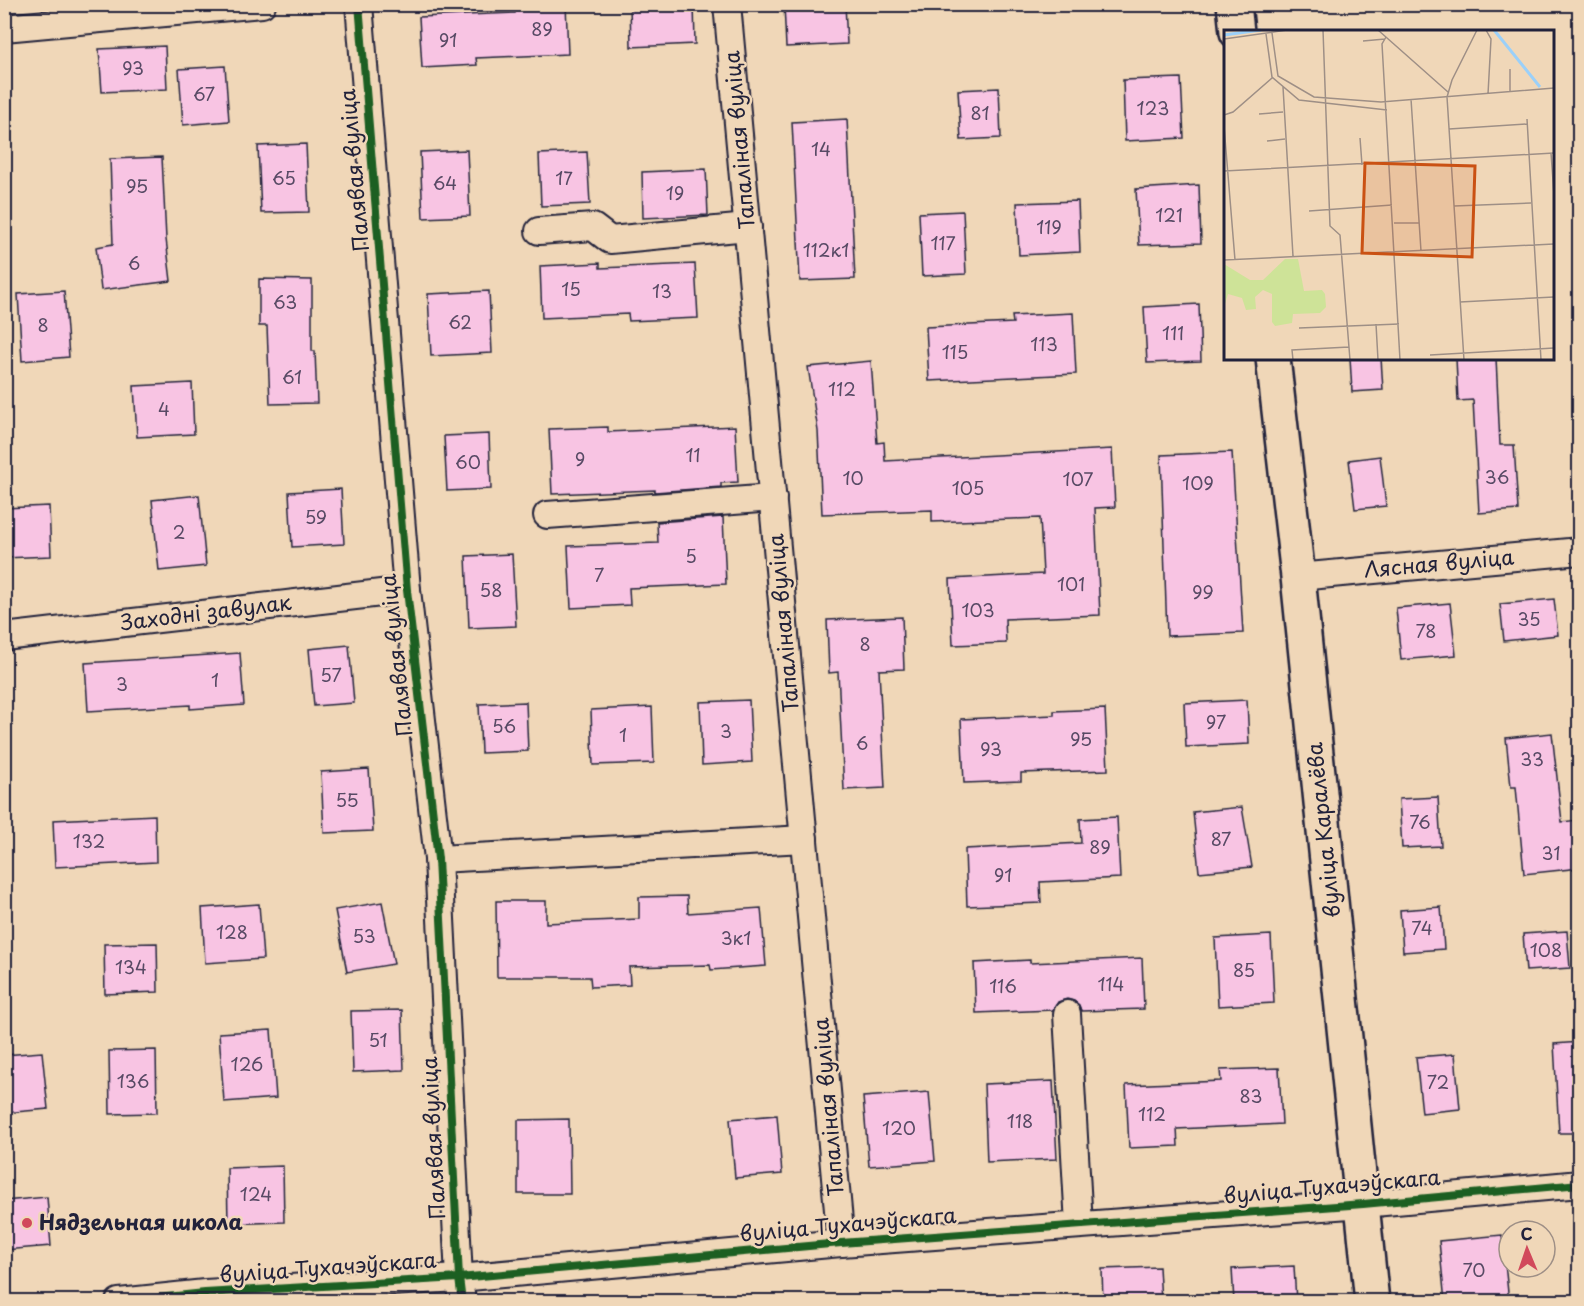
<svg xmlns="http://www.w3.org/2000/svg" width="1584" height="1306" font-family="'Playpen Sans',sans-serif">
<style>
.building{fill:#f8c4e3;stroke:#22223b;stroke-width:1.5}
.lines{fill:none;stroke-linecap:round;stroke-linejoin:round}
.minor-casing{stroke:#22223b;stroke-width:30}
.secondary-casing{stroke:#22223b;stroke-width:38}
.minor{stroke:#f0d7b8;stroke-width:26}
.secondary{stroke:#f0d7b8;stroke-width:33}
.cycleway-casing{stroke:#f0d7b8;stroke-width:11}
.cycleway{stroke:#1b5e20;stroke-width:8}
.poi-dot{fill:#d1495b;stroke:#f0d7b8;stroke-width:2}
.labels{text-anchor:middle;stroke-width:5;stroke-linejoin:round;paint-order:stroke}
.number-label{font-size:18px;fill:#584a65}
.street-label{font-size:21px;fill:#22223b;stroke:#f0d7b8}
.poi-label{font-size:21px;font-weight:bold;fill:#22223b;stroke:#f0d7b8;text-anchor:start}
.inset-river{fill:none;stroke:#9bd0f9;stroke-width:3}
.inset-road{fill:none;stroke:#9e8f86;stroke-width:1.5}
.view{fill:#ca5113;fill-opacity:0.15;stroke:#ca5113;stroke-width:3}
.inset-edge{fill:none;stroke:#22223b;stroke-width:3}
</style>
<rect width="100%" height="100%" fill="#f0d7b8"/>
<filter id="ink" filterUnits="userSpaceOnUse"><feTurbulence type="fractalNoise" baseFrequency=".0167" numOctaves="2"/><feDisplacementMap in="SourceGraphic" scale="12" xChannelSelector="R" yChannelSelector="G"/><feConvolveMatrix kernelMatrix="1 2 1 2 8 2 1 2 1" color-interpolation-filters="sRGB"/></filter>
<g filter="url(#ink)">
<g class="building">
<path d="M566 4 568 54 476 58 477 65 422 68 419 17 515 13V6Z"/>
<path d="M630 4H694L695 44 631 47Z"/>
<path d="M784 4H845L847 44 786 47Z"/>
<path d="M165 46 167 89 102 92 99 49Z"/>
<path d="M225 66 229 121 183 125 179 69Z"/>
<path d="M1181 78 1184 138 1125 141 1123 80Z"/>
<path d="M999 88 1001 138 961 140 958 90Z"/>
<path d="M847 119 855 279 800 281 792 122Z"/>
<path d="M306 144 309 212 261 213 258 146Z"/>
<path d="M467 150 470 216 423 218 420 152Z"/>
<path d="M587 152 590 204 541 206 539 154Z"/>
<path d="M162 157 166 239 171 281 101 290 96 247 113 244 110 159Z"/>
<path d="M706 169 708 215 643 218 642 172Z"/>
<path d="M1199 185 1201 243 1139 245 1136 189Z"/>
<path d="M1078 201 1080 252 1019 255 1017 203Z"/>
<path d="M963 211 966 274 922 276 919 213Z"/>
<path d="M600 263V268L695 264 698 318 629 321 628 314 542 318 540 266Z"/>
<path d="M259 279 312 280V351H315L317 403 270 404 267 326H259Z"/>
<path d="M64 291 69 357 22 361 18 294Z"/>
<path d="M489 291 492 353 431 356 428 294Z"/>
<path d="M1199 304 1201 361 1147 363 1144 307Z"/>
<path d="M1073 313 1076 374 929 381 926 327 1013 323 1012 316Z"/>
<path d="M1350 358H1381L1383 390 1352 392Z"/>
<path d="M1456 358H1496L1500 445H1514L1518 510 1479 513 1473 400 1458 401Z"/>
<path d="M871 361 877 443 884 442 885 461 1112 449 1115 507 1095 508 1100 615 1005 619 1006 643 953 645 950 579 1043 574 1040 518 932 522V510L822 514 818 431 808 367Z"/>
<path d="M192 383 194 434 137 437 134 386Z"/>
<path d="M735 426 738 482 721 483V487L655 492V490L552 494 549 429 608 427V432Z"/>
<path d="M489 434 491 489 447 491 444 436Z"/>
<path d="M1232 452 1243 633 1167 636 1161 455Z"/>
<path d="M1380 456 1386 506 1355 509 1349 460Z"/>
<path d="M341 489 344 544 292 547 289 492Z"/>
<path d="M199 495 206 566 159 571 152 500Z"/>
<path d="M49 506 51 556 4 558V508Z"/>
<path d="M723 517 726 584 629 588 630 605 571 608 568 546 658 543 657 522Z"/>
<path d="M512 554 516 626 469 628 466 556Z"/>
<path d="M1554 599 1558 635 1504 641 1500 604Z"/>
<path d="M1450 603 1456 655 1401 660 1396 608Z"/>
<path d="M902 617 904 669 879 670 885 788 844 790 838 672 829 673 827 620Z"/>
<path d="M349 645 354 703 314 706 309 649Z"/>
<path d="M240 653 244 705 190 709V705L88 711 85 663Z"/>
<path d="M749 700 752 762 702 765 700 702Z"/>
<path d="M1247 700 1249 744 1186 747 1184 703Z"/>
<path d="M526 702 528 751 481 753 479 704Z"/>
<path d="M652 707 654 763 593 765 591 710Z"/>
<path d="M1105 709 1108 770 1021 773V781L964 783 961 719 1054 715V711Z"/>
<path d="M1552 733 1562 822 1578 820 1580 868 1524 874 1516 787H1511L1506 738Z"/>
<path d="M369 769 373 831 324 833 321 772Z"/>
<path d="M1438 797 1441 846 1402 848 1399 799Z"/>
<path d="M1242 807 1252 867 1199 872 1193 812Z"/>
<path d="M155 815 156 862 55 867 53 820Z"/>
<path d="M1117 817 1120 878 1040 882 1041 903 967 906 965 849 1081 843 1080 819Z"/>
<path d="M687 896 688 913 761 908 766 966 711 970 710 965 629 967 630 985 591 987 590 977H497L496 901H546V923L639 919V897Z"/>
<path d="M382 902 394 964 347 972 335 910Z"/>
<path d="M259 904 263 959 205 963 202 908Z"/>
<path d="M1441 907 1444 949 1403 952 1400 910Z"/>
<path d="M1567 931 1570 968 1526 971 1523 934Z"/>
<path d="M1271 935 1274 1003 1218 1006 1215 938Z"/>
<path d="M157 943 158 992 105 994 104 944Z"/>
<path d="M1142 958 1144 1009 1081 1011 1079 1005 1074 1001 1067 999 1058 1002 1053 1010 976 1013 974 963 1030 960V963Z"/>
<path d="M402 1010 404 1070 353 1072 351 1011Z"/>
<path d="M271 1030 276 1098 224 1102 219 1033Z"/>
<path d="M1580 1042V1133H1559L1554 1044Z"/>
<path d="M156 1050 157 1113 110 1114 109 1051Z"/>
<path d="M42 1052 48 1109 4 1113V1055Z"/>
<path d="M1455 1054 1460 1109 1422 1113 1416 1057Z"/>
<path d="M1279 1068 1282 1124 1177 1129 1178 1146 1129 1148 1126 1085 1221 1081 1220 1070Z"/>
<path d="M1053 1081 1057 1159 987 1162 984 1084Z"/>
<path d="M929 1092 935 1161 869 1166 863 1097Z"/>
<path d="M777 1115 782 1174 735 1178 730 1119Z"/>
<path d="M569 1119 570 1194H518V1120Z"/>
<path d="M283 1166 284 1222 228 1224 227 1168Z"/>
<path d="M47 1197 51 1246 4 1250V1201Z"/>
<path d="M1502 1235 1509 1302H1445L1439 1241Z"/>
<path d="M1294 1266 1296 1302H1234L1232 1269Z"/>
<path d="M1159 1267 1161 1302H1103L1102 1269Z"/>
</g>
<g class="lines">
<defs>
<g id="minor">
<path d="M359 4 407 590 438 859 459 1278 462 1302"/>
<path d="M727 4 841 1243"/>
<path d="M4 28 262 4"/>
<path d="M539 231 593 227 610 240 748 227"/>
<path d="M547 515 773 498"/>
<path d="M1298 577 1580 551"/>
<path d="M4 637 407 590"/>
<path d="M438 859 804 839"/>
<path d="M1067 1014 1079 1225"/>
<path d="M119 1302 205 1293 459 1278 841 1243 1363 1204 1580 1184"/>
</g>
<g id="secondary">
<path d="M1234 4 1237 32"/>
<path d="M1273 358 1298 577 1372 1302"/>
</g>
</defs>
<use href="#minor" class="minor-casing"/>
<use href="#secondary" class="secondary-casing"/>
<use href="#minor" class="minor"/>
<use href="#secondary" class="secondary"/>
<defs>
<g id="cycleway">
<path d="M359 4 407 590 438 859 459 1278 462 1302"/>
<path d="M119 1302 205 1293 459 1278 841 1243 1363 1204 1580 1184"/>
</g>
</defs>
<use href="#cycleway" class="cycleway-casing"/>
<use href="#cycleway" class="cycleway"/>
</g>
</g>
<circle class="poi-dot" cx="27" cy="1223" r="6"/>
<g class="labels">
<g class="number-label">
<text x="542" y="36">89</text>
<text x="448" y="47">91</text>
<text x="133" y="75">93</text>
<text x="204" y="101">67</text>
<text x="1153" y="115">123</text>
<text x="980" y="120">81</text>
<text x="821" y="156">14</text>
<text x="284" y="185">65</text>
<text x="564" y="185">17</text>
<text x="445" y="190">64</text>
<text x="137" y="193">95</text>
<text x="675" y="200">19</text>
<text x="1169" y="222">121</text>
<text x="1049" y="234">119</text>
<text x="943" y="250">117</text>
<text x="826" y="257">112к1</text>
<text x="134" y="270">6</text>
<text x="571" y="296">15</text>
<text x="662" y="298">13</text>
<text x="285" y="309">63</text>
<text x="460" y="329">62</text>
<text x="43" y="332">8</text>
<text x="1173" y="340">111</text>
<text x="1044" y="351">113</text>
<text x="955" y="359">115</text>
<text x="292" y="384">61</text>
<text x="842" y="396">112</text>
<text x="164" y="416">4</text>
<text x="693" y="462">11</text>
<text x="580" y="466">9</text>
<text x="468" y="469">60</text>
<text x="1497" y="484">36</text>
<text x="853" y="485">10</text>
<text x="1078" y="486">107</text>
<text x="1198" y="490">109</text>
<text x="968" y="495">105</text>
<text x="316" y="524">59</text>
<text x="179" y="539">2</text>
<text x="691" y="563">5</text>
<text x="599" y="582">7</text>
<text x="1071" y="591">101</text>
<text x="491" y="597">58</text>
<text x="1203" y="599">99</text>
<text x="978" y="617">103</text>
<text x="1529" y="626">35</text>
<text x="1426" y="638">78</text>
<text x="865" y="651">8</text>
<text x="331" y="682">57</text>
<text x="215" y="687">1</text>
<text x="122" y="691">3</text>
<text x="1216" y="729">97</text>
<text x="504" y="733">56</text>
<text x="726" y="738">3</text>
<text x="623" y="742">1</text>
<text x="1081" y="746">95</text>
<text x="862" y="750">6</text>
<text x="991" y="756">93</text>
<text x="1532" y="766">33</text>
<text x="347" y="807">55</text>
<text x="1420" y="829">76</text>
<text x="1221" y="846">87</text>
<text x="89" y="848">132</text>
<text x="1100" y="854">89</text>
<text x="1551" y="860">31</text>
<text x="1003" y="882">91</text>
<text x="1422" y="935">74</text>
<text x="232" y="939">128</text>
<text x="364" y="943">53</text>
<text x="736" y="945">3к1</text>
<text x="1546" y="957">108</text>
<text x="131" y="974">134</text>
<text x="1244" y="977">85</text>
<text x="1111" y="991">114</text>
<text x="1003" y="993">116</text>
<text x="378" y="1047">51</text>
<text x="247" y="1071">126</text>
<text x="133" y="1088">136</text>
<text x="1438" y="1089">72</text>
<text x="1251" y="1103">83</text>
<text x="1152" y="1121">112</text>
<text x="1020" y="1128">118</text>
<text x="899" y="1135">120</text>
<text x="256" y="1201">124</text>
<text x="1474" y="1277">70</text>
</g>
<g class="street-label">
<text transform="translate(740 140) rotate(-95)" y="7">Тапаліная вуліца</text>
<text transform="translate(355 170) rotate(-95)" y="7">Палявая вуліца</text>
<text transform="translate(1439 564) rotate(-5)" y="7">Лясная вуліца</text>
<text transform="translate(206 613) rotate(-7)" y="7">Заходні завулак</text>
<text transform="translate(784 623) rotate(-95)" y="7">Тапаліная вуліца</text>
<text transform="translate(397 655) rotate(-96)" y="7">Палявая вуліца</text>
<text transform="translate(1324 830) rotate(-96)" y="7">вуліца Каралёва</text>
<text transform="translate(829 1107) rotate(-95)" y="7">Тапаліная вуліца</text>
<text transform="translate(434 1138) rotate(-93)" y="7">Палявая вуліца</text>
<text transform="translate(1332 1187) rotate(-5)" y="7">вуліца Тухачэўскага</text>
<text transform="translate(848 1225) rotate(-5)" y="7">вуліца Тухачэўскага</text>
<text transform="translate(328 1268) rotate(-4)" y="7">вуліца Тухачэўскага</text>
</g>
<g class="poi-label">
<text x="39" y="1230">Нядзельная школа</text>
</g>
</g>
<g transform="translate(1224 30)">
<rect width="330" height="330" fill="#f0d7b8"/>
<path d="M61 229H74L80 261 98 260 101 264 102 277 96 283 69 284 68 293 51 296 48 292V264L39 260 31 267 32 279 22 280 18 268 4 264 0 277V234L26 250H39Z" fill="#cee398"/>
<path class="inset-river" d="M270 0 316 57M0 5 37 0"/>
<path class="inset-road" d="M99 0 106 196 116 205 126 330M154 0 224 62M262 0 267 9 264 64M48 3 54 46 90 67 157 72 330 58M42 4 48 47 75 70 163 80M162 7 158 14 176 330M0 9 63 0M139 11 161 9M286 39V62M59 57 69 226M187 69 197 221M35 84 59 82M0 85 9 82 48 48M303 89 317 330M0 96 11 230M225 99 303 94M136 108 138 135M43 111 61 109M327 123 330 165M0 141 330 123M230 176 307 173M85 181 168 175M170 193H195M0 230 330 214M236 272 330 267M152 294 154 330M75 298 175 294M206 325 330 318M69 330 68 320 125 317M240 330 223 67 228 50 253 0"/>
<path class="view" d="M141 133 251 136 248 227 138 223Z"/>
<rect width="330" height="330" class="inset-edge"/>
</g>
<rect width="1584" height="1306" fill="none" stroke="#f0d7b8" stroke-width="24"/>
<rect x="12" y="12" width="1560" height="1282" fill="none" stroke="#22223b" stroke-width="2" filter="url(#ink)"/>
<g transform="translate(1527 1249) rotate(358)"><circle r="28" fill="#f0d7b8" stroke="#9e8f86" stroke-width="1.5"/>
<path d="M0-4.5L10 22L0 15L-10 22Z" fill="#d1495b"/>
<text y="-9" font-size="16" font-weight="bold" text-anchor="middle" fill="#22223b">С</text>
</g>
</svg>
